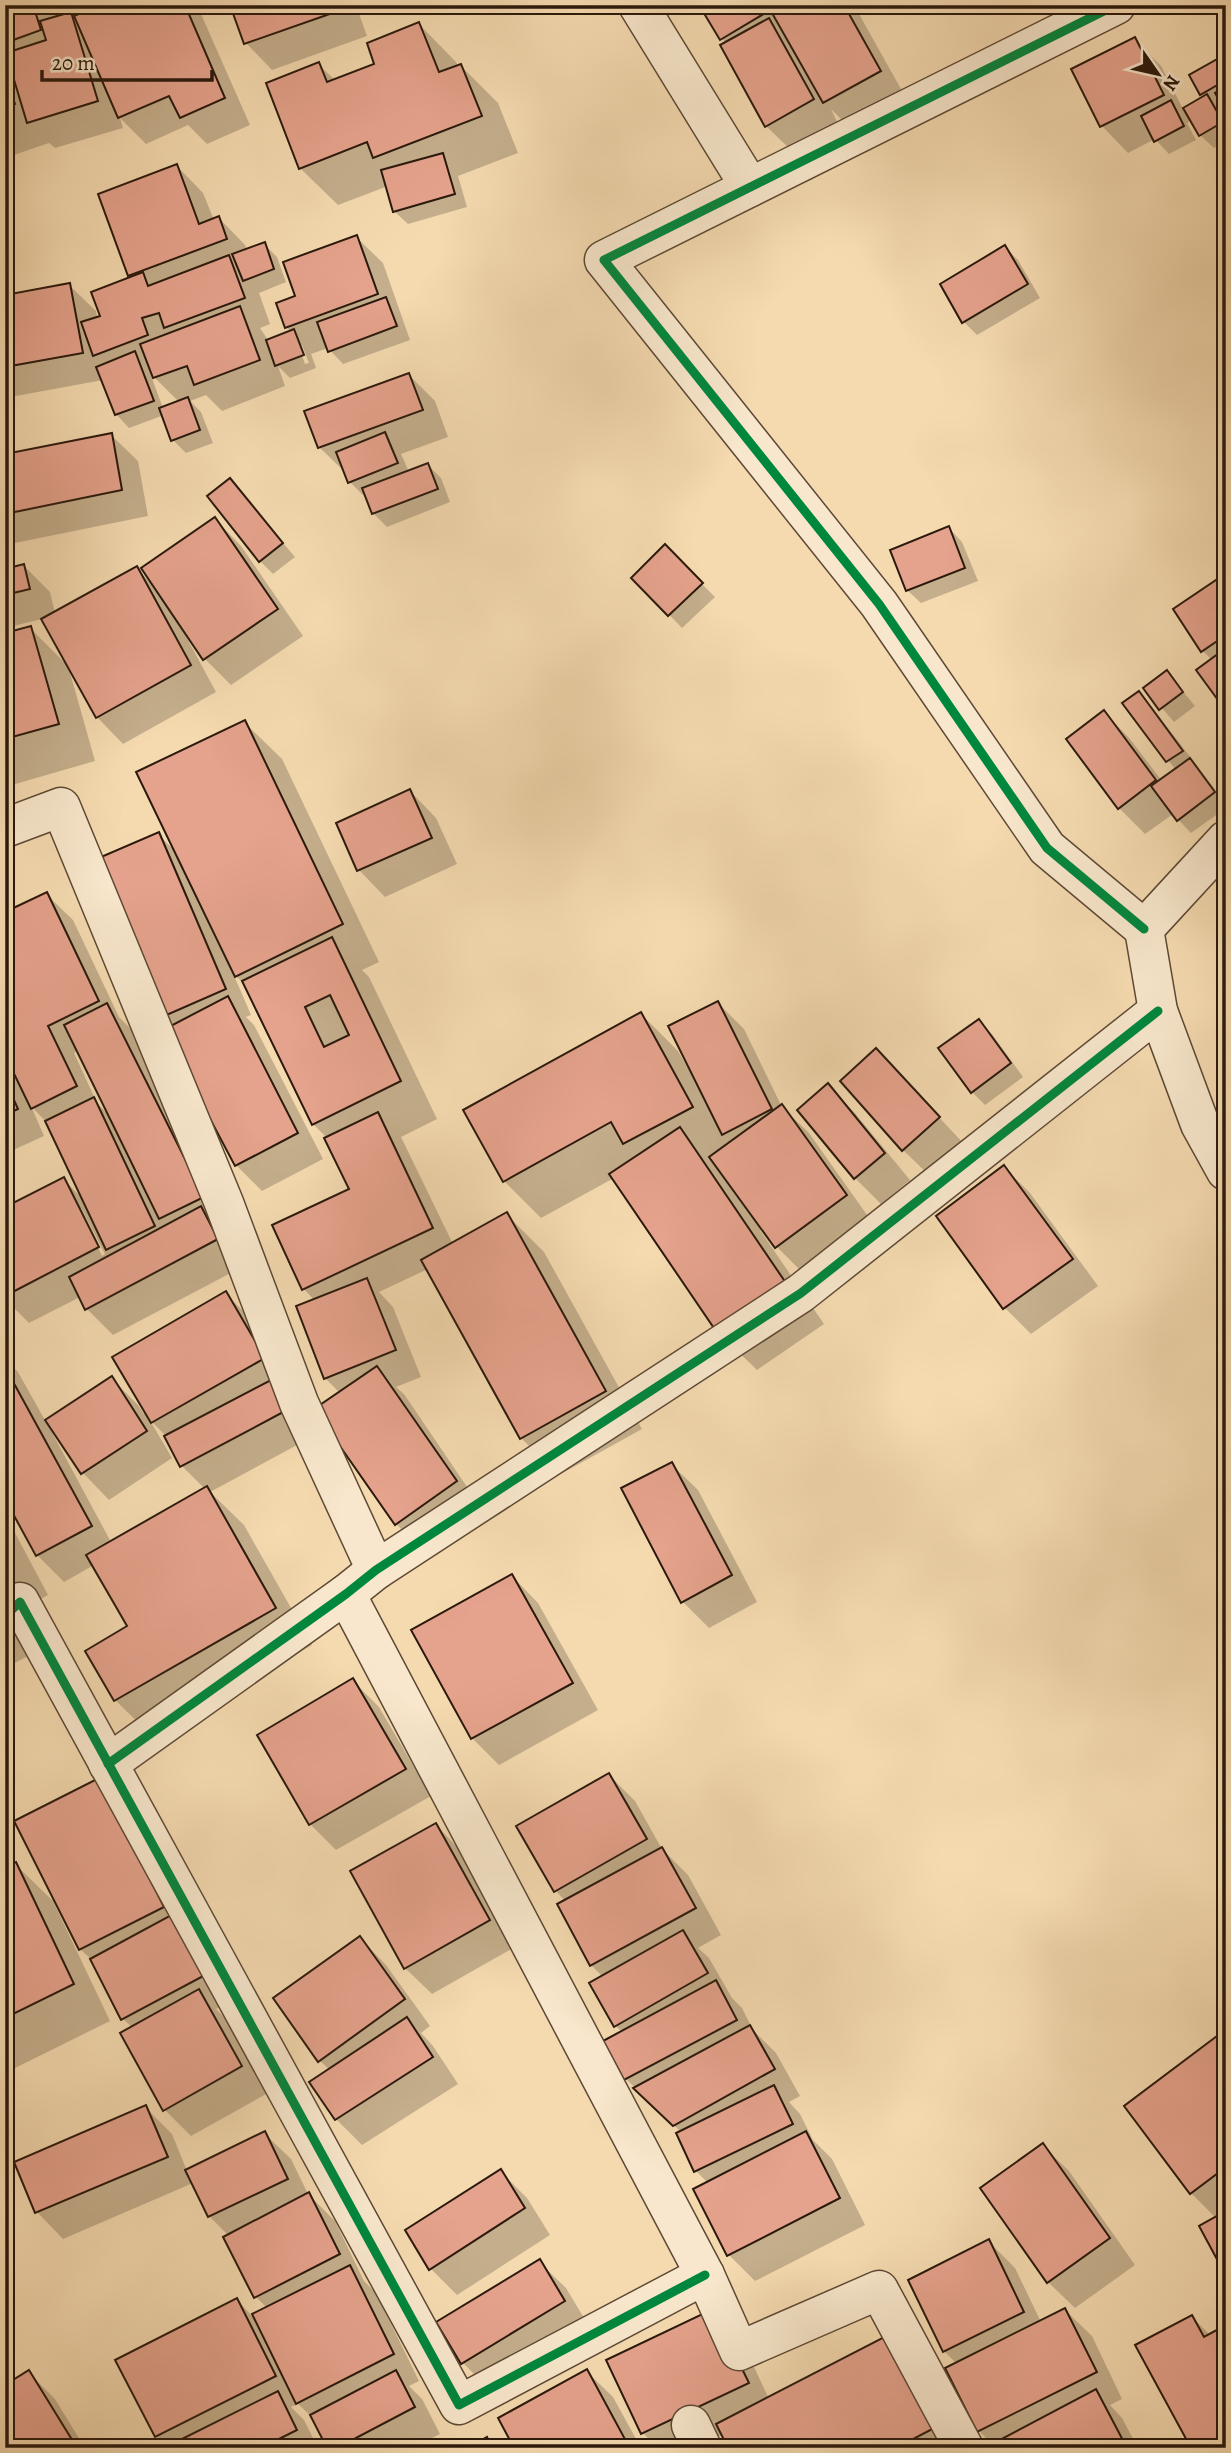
<svg xmlns="http://www.w3.org/2000/svg" width="1231" height="2453" font-family="Alegreya,serif">
<style>
.shadow{fill:#0003;fill-rule:evenodd}
.building{fill:#e5a28c;stroke:#2a190c;stroke-width:2;fill-rule:evenodd}
.lines{fill:none;stroke-linecap:round;stroke-linejoin:round}
.street-casing{stroke:#5d4935;stroke-width:41}
.street{stroke:#f8e7cc;stroke-width:38}
.cycleway-casing{stroke:#f8e7cc;stroke-width:13}
.cycleway{stroke:#00873e;stroke-width:9}
</style>
<rect width="100%" height="100%" fill="#f5dab0"/>
<filter id="stains"><feTurbulence type="fractalNoise" baseFrequency=".00286" numOctaves="4"/><feColorMatrix values="0 0 0 0 .2 0 0 0 0 .09 0 0 0 0 .02 0 0 0 .5 -.17"/></filter>
<radialGradient id="worn" r=".72"><stop offset=".6" stop-color="#630" stop-opacity="0"/><stop offset="1" stop-color="#630" stop-opacity=".3"/></radialGradient>
<g class="shadow">
<path d="M5 5H56L60 17 71 14 75 18 104 5H197L250 125 207 144 188 125 146 144 120 118 123 128 55 148 49 143 5 158Z"/>
<path d="M232 5H356L367 36 272 70 246 43Z"/>
<path d="M701 5H854L906 98 851 129 831 109 839 126 793 152 766 126 726 44Z"/>
<path d="M419 24 456 62 458 66H461L498 103 518 153 458 176 467 207 408 224 394 211 388 186 338 205 300 168 318 64 336 81 376 65Z"/>
<path d="M1134 39 1161 66 1183 109 1205 97 1202 94 1218 60 1226 67V109L1222 103 1217 106 1226 120V141L1214 148 1200 135 1192 120 1187 123 1196 140 1169 154 1155 139 1128 153 1102 126Z"/>
<path d="M177 166 203 193 214 220 219 218 245 245 247 250 264 244 277 257 286 282 259 293 270 324 260 328 268 340 292 332 286 327 297 297 356 237 383 263 410 340 343 364 328 348 311 354 316 368 290 378 278 366 285 386 222 411 206 395 190 401 201 412 213 443 186 453 173 440 164 415 129 428 116 414 103 380 5 398V297L69 285 96 311 97 318 102 317 133 278 130 275ZM298 345H302L309 363 305 364ZM150 373 179 402 163 408Z"/>
<path d="M1005 247 1018 260 1040 298 977 335 964 322 942 285Z"/>
<path d="M409 375 435 401 448 437 401 454 409 472 428 465 441 478 450 502 387 527 373 513 366 494 363 495 350 482 346 473 319 447Z"/>
<path d="M111 435 138 461 148 516 5 545V456Z"/>
<path d="M230 480 295 557 273 574 260 561Z"/>
<path d="M215 519 241 546 303 636 231 685 205 659 184 628 182 629 216 692 123 744 97 717 69 669 95 761 5 787V635L30 628 66 664 42 619 5 628V570L24 566 50 592 55 613 136 568 154 586Z"/>
<path d="M949 528 962 542 978 581 921 603 907 590Z"/>
<path d="M665 547 715 597 682 628 634 578Z"/>
<path d="M1226 582V708L1212 660 1203 651Z"/>
<path d="M1167 672 1195 706 1174 722 1145 688Z"/>
<path d="M1139 694 1152 707 1226 804V808L1191 833 1173 814 1145 834 1119 808 1104 712 1130 739 1162 781 1176 770 1124 704Z"/>
<path d="M244 722 282 759 379 962 362 970 369 977 437 1119 401 1137 453 1244 507 1215 544 1252 642 1429 559 1475 521 1438 428 1269 379 1292 393 1307 421 1377 396 1387 404 1394 482 1509 423 1550 396 1524 340 1393 325 1378 315 1301 304 1289 351 1190 327 1138 313 1124 247 987 233 973 251 1015 246 1017 254 1025 323 1159 262 1191 236 1165 174 1026 164 1016 158 834 175 851Z"/>
<path d="M410 791 436 818 457 864 385 897 359 870Z"/>
<path d="M46 894 73 920 119 1017 133 1031 244 1266 113 1335 87 1309 80 1297 29 1323 5 1299V1209L63 1179 83 1199 48 1124 31 1106 44 1136 11 1151 5 1145V1002L13 999ZM78 1050 109 1115 97 1103 74 1053ZM78 1208H81L105 1254 102 1256Z"/>
<path d="M718 1003 744 1029 782 1107 809 1133 872 1222 803 1273 777 1247 763 1228 760 1230 824 1324 757 1370 719 1333 614 1178 541 1218 504 1181 641 1014 678 1051 689 1070 691 1069Z"/>
<path d="M978 1021 992 1034 1023 1077 985 1105 972 1092Z"/>
<path d="M876 1050 965 1145 930 1176 903 1150Z"/>
<path d="M828 1086 854 1112 910 1180 881 1204 855 1178Z"/>
<path d="M1004 1167 1030 1193 1098 1286 1031 1334 1005 1308 938 1216Z"/>
<path d="M226 1294 252 1320 312 1437 210 1492 244 1525 312 1645 153 1737 115 1700 129 1627 94 1565 64 1582 37 1555 5 1496V1359L18 1372 46 1422 112 1379 138 1405 144 1414ZM149 1419 165 1435 182 1466 205 1489 111 1542 49 1427 51 1426 83 1473 109 1500 172 1458Z"/>
<path d="M671 1464 698 1490 757 1602 709 1628 683 1602Z"/>
<path d="M5 1514 48 1595 12 1614 32 1654 5 1668Z"/>
<path d="M512 1576 538 1603 598 1710 499 1765 472 1738 413 1630Z"/>
<path d="M353 1681 379 1707 431 1796 336 1850 310 1824Z"/>
<path d="M609 1775 635 1801 662 1849 688 1875 721 1935 698 1948 709 1958 732 1998 742 2008 753 2030 776 2053 800 2096 789 2102 800 2114 813 2140 832 2159 865 2225 755 2281 729 2255 708 2183 696 2171 681 2132 626 2079 622 2032 616 2026 592 1984 603 1977 591 1965 565 1901 556 1891 518 1827Z"/>
<path d="M99 1781 232 2001 216 2009 225 2018 268 2093 191 2136 165 2110 133 2028 123 2019 93 1961 80 1949Z"/>
<path d="M436 1825 462 1852 515 1947 432 1994 405 1968Z"/>
<path d="M15 1864 53 1901 110 2021 5 2073V1869Z"/>
<path d="M360 1938 386 1965 430 2026 421 2033 433 2046 458 2084 362 2145 336 2119 330 2070 320 2061Z"/>
<path d="M1226 2040V2272L1216 2218 1191 2193Z"/>
<path d="M145 2107 172 2134 187 2171 264 2133 291 2159 308 2194 335 2221 364 2281 376 2293 419 2381 409 2386 422 2399 440 2434 413 2448H329L314 2419 298 2404 291 2407 304 2420 318 2448H166L156 2436 237 2300 252 2316 267 2308 256 2297 225 2238 229 2236 209 2216 193 2183 63 2239 37 2212 16 2163Z"/>
<path d="M1042 2145 1069 2171 1135 2265 1075 2308 1048 2282Z"/>
<path d="M500 2171 527 2198 550 2235 457 2295 431 2269Z"/>
<path d="M988 2241 1015 2268 1041 2322 1065 2310 1092 2336 1122 2399 1110 2405 1122 2418 1138 2448H996L979 2431 957 2364 944 2351Z"/>
<path d="M539 2262 566 2288 590 2328 489 2389 463 2363Z"/>
<path d="M1192 2317 1210 2335 1226 2448Z"/>
<path d="M892 2335 968 2448H730L723 2434 694 2448H657L643 2433 608 2361 740 2337 769 2399Z"/>
<path d="M586 2371 613 2397 641 2448H516Z"/>
<path d="M29 2373 55 2399 85 2448H5Z"/>
</g>
<g class="building">
<path d="M5 5H33L41 30 5 43Z"/>
<path d="M100 5H185L225 98 180 118 169 96 118 118 74 16Z"/>
<path d="M230 5H340L341 10 244 44Z"/>
<path d="M699 5H763L767 12 720 40Z"/>
<path d="M844 5 881 71 823 103 768 6Z"/>
<path d="M71 12 98 101 27 123 6 53 46 40 40 21Z"/>
<path d="M769 18 814 99 765 127 720 45Z"/>
<path d="M419 22 439 72 461 64 482 116 373 158 367 142 299 169 266 83 319 62 327 82 374 64 367 43Z"/>
<path d="M1135 37 1164 95 1100 127 1071 69Z"/>
<path d="M1219 58 1226 70V80L1200 95 1189 75Z"/>
<path d="M5 77 15 104 5 108Z"/>
<path d="M1226 87V112L1215 93Z"/>
<path d="M1207 94 1223 122 1199 136 1183 108Z"/>
<path d="M1171 100 1184 126 1154 142 1141 116Z"/>
<path d="M443 153 455 194 393 212 381 170Z"/>
<path d="M177 164 199 224 219 216 227 239 128 276 98 194Z"/>
<path d="M357 235 378 294 285 328 276 303 295 296 283 262Z"/>
<path d="M265 242 274 269 243 281 232 254Z"/>
<path d="M1005 245 1028 284 962 323 940 284Z"/>
<path d="M229 255 245 298 164 328 159 313 142 318 148 335 93 356 81 322 100 316 91 292 143 272 148 286Z"/>
<path d="M70 283 83 353 5 367V295Z"/>
<path d="M386 297 397 326 328 352 317 322Z"/>
<path d="M240 306 260 360 194 385 187 366 153 378 140 344Z"/>
<path d="M294 329 304 355 275 366 266 340Z"/>
<path d="M135 351 154 401 115 415 96 367Z"/>
<path d="M409 373 423 410 318 448 304 411Z"/>
<path d="M188 397 200 430 171 441 159 408Z"/>
<path d="M385 432 398 463 348 483 336 452Z"/>
<path d="M112 433 122 490 5 514V454Z"/>
<path d="M428 463 438 489 372 514 362 488Z"/>
<path d="M230 478 283 543 259 562 207 496Z"/>
<path d="M215 517 278 609 203 660 141 568Z"/>
<path d="M949 526 965 568 906 591 890 550Z"/>
<path d="M665 544 703 583 668 616 631 578Z"/>
<path d="M24 564 30 589 5 595V569Z"/>
<path d="M137 566 191 665 96 718 41 619Z"/>
<path d="M1222 576 1226 582V635L1201 652 1173 609Z"/>
<path d="M31 626 59 724 5 739V633Z"/>
<path d="M1226 648V711L1196 670Z"/>
<path d="M1167 670 1183 692 1159 710 1143 688Z"/>
<path d="M1139 691 1183 751 1166 762 1122 703Z"/>
<path d="M1104 710 1156 780 1118 809 1066 739Z"/>
<path d="M245 720 343 924 235 977 136 772Z"/>
<path d="M1190 758 1215 792 1177 821 1151 786Z"/>
<path d="M410 789 432 838 357 871 336 823Z"/>
<path d="M159 832 226 989 162 1017 94 860Z"/>
<path d="M47 892 99 1001 48 1026 77 1086 31 1109 5 1055V1000L10 998 5 988V912Z"/>
<path d="M332 937 401 1081 312 1125 242 981ZM330 995 349 1035 324 1047 305 1007Z"/>
<path d="M228 996 298 1133 235 1166 163 1030Z"/>
<path d="M718 1001 772 1109 722 1135 668 1026Z"/>
<path d="M107 1003 204 1197 159 1219 64 1025Z"/>
<path d="M641 1012 693 1107 623 1144 611 1122 503 1182 463 1110Z"/>
<path d="M979 1019 1011 1063 971 1093 938 1048Z"/>
<path d="M876 1048 940 1117 902 1151 840 1081Z"/>
<path d="M5 1080 18 1109 5 1115Z"/>
<path d="M828 1083 885 1153 854 1179 797 1110Z"/>
<path d="M94 1097 155 1226 106 1250 45 1121Z"/>
<path d="M782 1104 847 1195 775 1248 709 1157Z"/>
<path d="M378 1112 433 1228 302 1290 272 1225 349 1189 324 1138Z"/>
<path d="M680 1127 788 1286 718 1334 609 1174Z"/>
<path d="M1004 1165 1073 1259 1003 1309 936 1216Z"/>
<path d="M64 1177 99 1247 5 1296V1207Z"/>
<path d="M201 1206 218 1239 85 1310 69 1277Z"/>
<path d="M507 1212 606 1391 520 1439 421 1260Z"/>
<path d="M367 1278 396 1350 324 1379 296 1306Z"/>
<path d="M226 1291 265 1358 151 1423 112 1357Z"/>
<path d="M377 1366 457 1481 395 1525 314 1409Z"/>
<path d="M5 1367 92 1526 36 1556 5 1499Z"/>
<path d="M112 1376 147 1431 81 1474 45 1420Z"/>
<path d="M271 1380 287 1410 180 1467 164 1436Z"/>
<path d="M672 1462 732 1575 681 1603 621 1488Z"/>
<path d="M207 1486 276 1608 114 1701 85 1651 127 1626 86 1555Z"/>
<path d="M512 1574 573 1683 471 1739 411 1630Z"/>
<path d="M353 1678 406 1769 309 1825 257 1735Z"/>
<path d="M609 1773 647 1839 554 1892 516 1826Z"/>
<path d="M99 1778 164 1907 79 1950 14 1821Z"/>
<path d="M436 1823 490 1920 404 1969 350 1871Z"/>
<path d="M662 1847 696 1908 590 1966 557 1904Z"/>
<path d="M16 1862 74 1984 5 2018V1867Z"/>
<path d="M175 1913 207 1974 121 2020 90 1959Z"/>
<path d="M683 1930 708 1973 614 2027 589 1983Z"/>
<path d="M360 1936 405 1999 318 2062 273 1998Z"/>
<path d="M716 1980 737 2020 624 2080 603 2041Z"/>
<path d="M199 1989 242 2066 163 2111 120 2033Z"/>
<path d="M407 2017 433 2057 335 2120 309 2082Z"/>
<path d="M750 2025 775 2069 673 2126 633 2088Z"/>
<path d="M1221 2033 1226 2039V2167L1190 2194 1124 2106Z"/>
<path d="M774 2085 793 2124 694 2172 676 2133Z"/>
<path d="M146 2105 168 2157 35 2213 14 2162Z"/>
<path d="M265 2131 288 2179 208 2217 185 2170Z"/>
<path d="M806 2131 840 2198 727 2256 693 2189Z"/>
<path d="M1043 2143 1110 2238 1047 2283 980 2188Z"/>
<path d="M501 2169 525 2208 429 2270 405 2230Z"/>
<path d="M309 2192 340 2254 254 2298 223 2237Z"/>
<path d="M1226 2211V2276L1199 2226Z"/>
<path d="M989 2239 1024 2312 943 2352 908 2280Z"/>
<path d="M540 2259 565 2301 461 2364 436 2322Z"/>
<path d="M350 2265 394 2354 296 2404 252 2314Z"/>
<path d="M237 2298 276 2376 155 2437 115 2360Z"/>
<path d="M1065 2308 1097 2372 977 2432 945 2368Z"/>
<path d="M713 2309 749 2383 641 2434 606 2360Z"/>
<path d="M1192 2315 1204 2337 1226 2325V2448H1191L1135 2345Z"/>
<path d="M892 2333 940 2425 896 2448H728L716 2424Z"/>
<path d="M587 2369 626 2441 614 2448H514L498 2418Z"/>
<path d="M29 2370 74 2443 66 2448H5V2385Z"/>
<path d="M396 2370 415 2407 337 2448H327L310 2415Z"/>
<path d="M1096 2389 1127 2448H996L994 2443Z"/>
<path d="M278 2391 297 2430 261 2448H164Z"/>
<path d="M487 2437 492 2448H468Z"/>
</g>
<g class="lines">
<defs>
<g id="street">
<path d="M638 5 750 187"/>
<path d="M1116 5 604 260 879 604 1047 848 1144 929"/>
<path d="M5 828 61 807 224 1203 299 1403 376 1570"/>
<path d="M1226 840 1144 929 1158 1011 1200 1124 1226 1171"/>
<path d="M346 1594 705 2275 739 2351 879 2290 964 2448"/>
<path d="M5 1616 20 1602 459 2405 705 2275"/>
<path d="M108 1764 346 1594 376 1570 801 1293 1158 1011"/>
<path d="M691 2425 702 2448"/>
</g>
</defs>
<use href="#street" class="street-casing"/>
<use href="#street" class="street"/>
<defs>
<g id="cycleway">
<path d="M1116 5 604 260 879 604 1047 848 1144 929"/>
<path d="M5 1616 20 1602 459 2405 705 2275"/>
<path d="M108 1764 346 1594 376 1570 801 1293 1158 1011"/>
</g>
</defs>
<use href="#cycleway" class="cycleway-casing"/>
<use href="#cycleway" class="cycleway"/>
</g>
<rect width="1231" height="2453" fill="none" stroke="#f5dab0" stroke-width="28"/>
<rect x="7" y="7" width="1217" height="2439" fill="none" stroke="#2a190c" stroke-width="3.5"/>
<rect x="14" y="14" width="1203" height="2425" fill="none" stroke="#2a190c" stroke-width="2"/>
<g transform="translate(1158 74) rotate(124)" stroke="#f8e7cc" stroke-width="5" paint-order="stroke">
<path d="M0-5L12 26L0 18L-12 26Z" fill="#2a190c"/>
<text y="-10" font-size="19" font-weight="bold" text-anchor="middle" fill="#2a190c">N</text>
</g>
<path d="M42 70v10h170v-10" fill="none" stroke="#2a190c" stroke-width="3.5"/>
<text x="52" y="70" font-size="21" fill="#2a190c" stroke="#f8e7cc" stroke-width="5" paint-order="stroke">20 m</text>
<rect width="100%" height="100%" filter="url(#stains)"/>
<rect width="100%" height="100%" fill="url(#worn)"/>
</svg>
